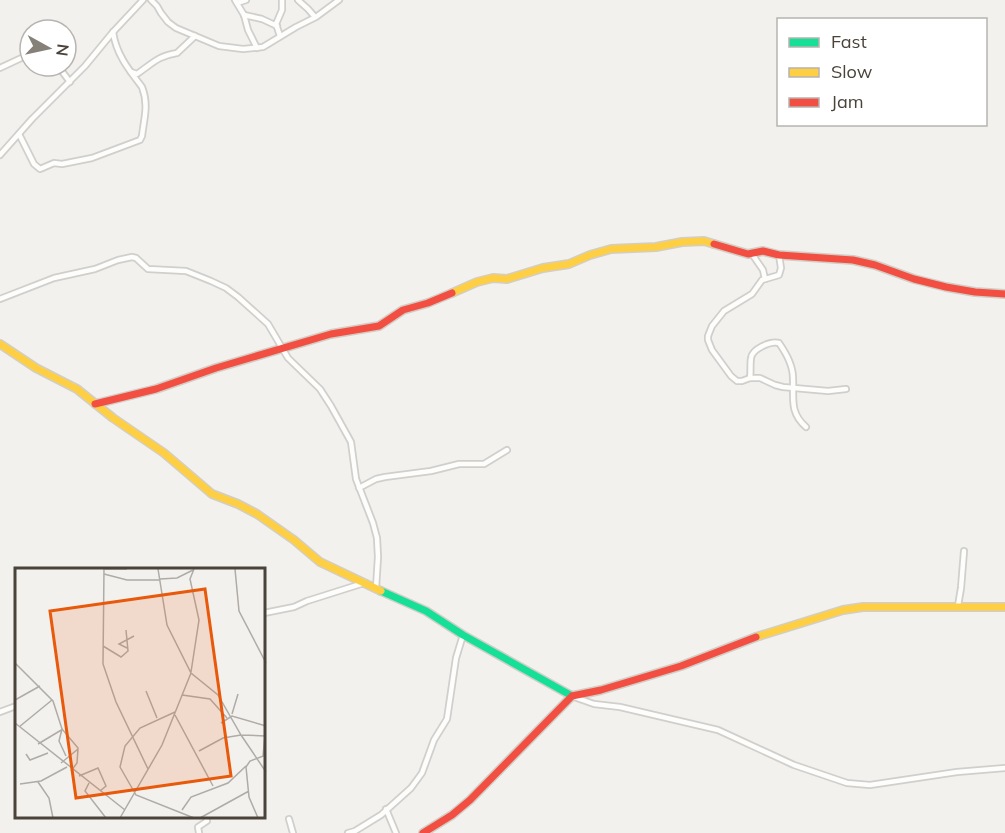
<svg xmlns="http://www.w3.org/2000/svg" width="1005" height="833" font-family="Mulish,sans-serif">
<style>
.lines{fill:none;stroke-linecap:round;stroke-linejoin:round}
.street-casing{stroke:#d1cfcb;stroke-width:8}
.fast-casing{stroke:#d2cec5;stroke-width:10}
.slow-casing{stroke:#d2cec5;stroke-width:10}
.jam-casing{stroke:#d2cec5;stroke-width:10}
.street{stroke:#fdfdfc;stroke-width:4.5}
.fast{stroke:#16e098;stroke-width:7}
.slow{stroke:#ffcf43;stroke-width:7}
.jam{stroke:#f24e42;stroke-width:7}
.inset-road{fill:none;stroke:#afaba6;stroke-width:1.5}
.view{fill:#e8590c;fill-opacity:0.15;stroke:#e8590c;stroke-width:3}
.inset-edge{fill:none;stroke:#4a4339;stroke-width:3}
</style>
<rect width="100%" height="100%" fill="#f3f1ee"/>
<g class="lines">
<defs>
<g id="street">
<path d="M151 0 157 6 161 13 168 22 176 28 219 46 243 49 263 47 296 27 316 17 339 0"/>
<path d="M235 0 244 15 248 30 257 48"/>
<path d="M298 0 308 9 315 17"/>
<path d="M237 3 246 0"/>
<path d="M244 15 262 19 277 26"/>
<path d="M280 36 276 24 282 10V0"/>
<path d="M58 66 70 82"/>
<path d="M0 68 30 54"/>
<path d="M131 72 137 74C153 63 158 56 177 53L195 36"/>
<path d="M19 134 34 164 40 169 54 163 62 164 92 158 140 140 142 136C144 118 149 105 142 87 129 70 116 54 113 32"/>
<path d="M0 155 32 119 85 66 113 32 143 0"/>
<path d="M752 254 763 270 765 279"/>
<path d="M779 255 781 268 779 275 762 280 752 294 724 311 712 326 708 336V340L712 350 731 376 737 381H742L750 378H760L775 385 783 387 828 391 846 389"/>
<path d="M0 299 54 278 95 269 118 260 132 257 136 258 148 269 186 271 211 281 226 288 238 297 268 324 288 358 320 389 331 406 351 442 356 479 373 523 377 538 378 557 376 588"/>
<path d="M750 378C751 371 750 364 751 358 752 349 770 341 779 343 786 353 793 365 793 378 794 398 789 412 806 427"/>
<path d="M359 488 376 479 385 477 431 471 459 464H484L507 450"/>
<path d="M958 606 961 588 964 551"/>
<path d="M264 613 294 607 307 601 364 583"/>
<path d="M574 697 594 704 620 707 718 730 794 765 847 783 870 785 957 772 1005 768"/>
<path d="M0 712 16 706"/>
<path d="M386 809 396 833"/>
<path d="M289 819 293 833"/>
<path d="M199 833 198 827 207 821 206 816"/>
<path d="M348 833 355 831 381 815 411 788 422 773 434 740 447 719 456 658 463 635"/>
</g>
<path id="fast" d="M381 591 426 611 463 635 572 696"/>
<g id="slow">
<path d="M452 293 477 282 493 278 507 279 543 268 569 264 590 255 611 249 656 247 682 242 704 241 714 244"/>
<path d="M0 344 36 368 77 389 113 418 164 453 212 494 238 504 257 514 294 540 320 562 381 591"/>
<path d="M756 637 843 610 863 607H1005"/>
</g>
<g id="jam">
<path d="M714 244 748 254 763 251 779 255 853 260 875 265 914 279 946 287 975 292 1005 294"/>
<path d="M95 404 156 389 216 368 331 334 379 326 403 310 428 303 452 293"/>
<path d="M423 833 452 815 470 800 572 696 601 690 681 666 756 637"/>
</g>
</defs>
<use href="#street" class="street-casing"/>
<use href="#fast" class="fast-casing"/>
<use href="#slow" class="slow-casing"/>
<use href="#jam" class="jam-casing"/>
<use href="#street" class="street"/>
<use href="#fast" class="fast"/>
<use href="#slow" class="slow"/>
<use href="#jam" class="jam"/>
</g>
<g transform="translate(15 568)">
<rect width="250" height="250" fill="#f3f1ee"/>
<path class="inset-road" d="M89 1 88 96 101 134 133 201M90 1H112M143 1 152 57 176 105 203 127 226 167 251 168M220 1 224 43 251 95M89 6 112 12H145M145 11 162 10 178 2M88 78 106 89 113 83 111 62M112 80 104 76 119 68M0 95 38 133 47 161 63 180 62 195 56 203M176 104 184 52 175 11 179 1M131 123 142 150M167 127 195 131 212 150M0 132 25 118M160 144 125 160 110 178 105 199 121 227 179 250M217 146 223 126M160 147 198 218M0 155 110 242M206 155 217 148 251 158M4 159 37 132M47 161 44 173 51 188M226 167 251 204M23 176 48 161M184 183 208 170 226 167M11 186 15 192 33 185M248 188 250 168M46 195 63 181M64 208 83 200 91 218 85 223M23 214 34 230 38 250M74 215 70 223 91 250M5 216 26 213 52 199M167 242 176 229 213 215 231 198M105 250 147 177 176 105M185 250 234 223M243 250 234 229 231 199 235 193 251 187"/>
<path class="view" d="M190 21 216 208 61 230 35 43Z"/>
<rect width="250" height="250" class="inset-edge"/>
</g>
<rect x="777" y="18" width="210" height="108" fill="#ffffff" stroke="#b7b4b0" stroke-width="1.5"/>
<rect x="789" y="38" width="30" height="9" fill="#16e098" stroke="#b7b4b0" stroke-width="1.5"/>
<text x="831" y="48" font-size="18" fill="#4a4339">Fast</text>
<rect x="789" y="68" width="30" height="9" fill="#ffcf43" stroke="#b7b4b0" stroke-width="1.5"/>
<text x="831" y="78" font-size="18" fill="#4a4339">Slow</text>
<rect x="789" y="98" width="30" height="9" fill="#f24e42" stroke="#b7b4b0" stroke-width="1.5"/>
<text x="831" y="108" font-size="18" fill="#4a4339">Jam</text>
<g transform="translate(48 48) rotate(98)"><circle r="28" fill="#ffffff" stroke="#b7b4b0" stroke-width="1.5"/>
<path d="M0-4.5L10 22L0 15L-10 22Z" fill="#858078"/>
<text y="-9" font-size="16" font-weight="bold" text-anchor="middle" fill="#4a4339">N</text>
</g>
</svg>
